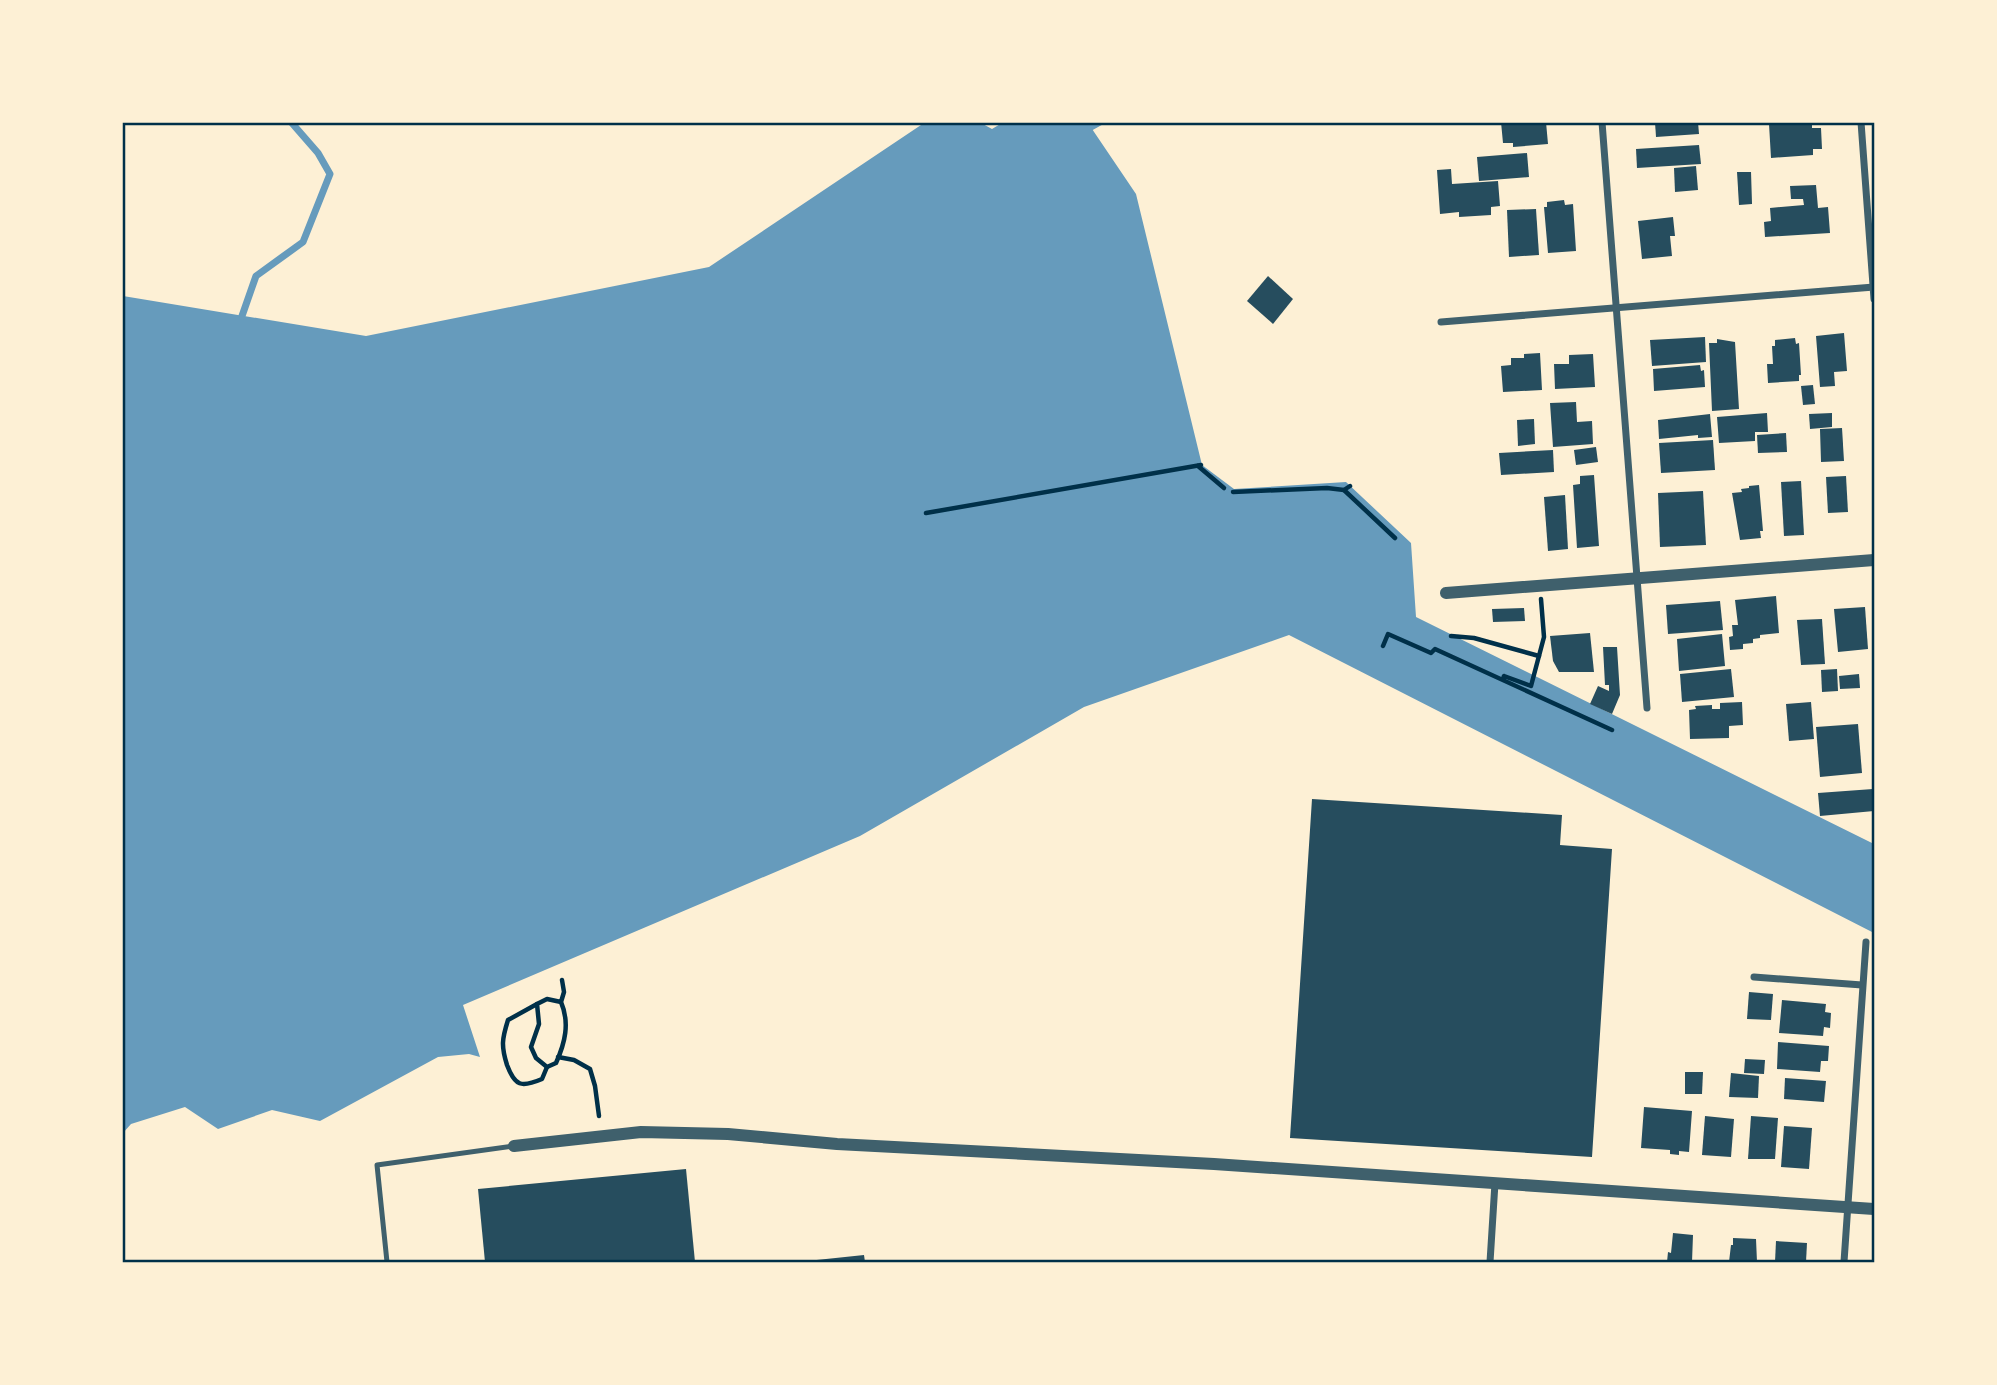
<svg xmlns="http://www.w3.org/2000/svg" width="1997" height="1385" font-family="'Libre Baskerville',serif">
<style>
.water{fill:#669bbc}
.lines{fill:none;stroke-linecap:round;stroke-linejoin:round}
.stream{stroke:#669bbc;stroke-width:7}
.building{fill:#264d5e}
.path{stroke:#003049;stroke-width:4.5}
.service{stroke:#3f606c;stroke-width:5}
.minor{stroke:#3f606c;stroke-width:7}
.tertiary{stroke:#3f606c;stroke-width:12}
.neatline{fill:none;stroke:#003049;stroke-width:2.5}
</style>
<rect width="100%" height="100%" fill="#fdf0d5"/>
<path class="water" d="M924 123H981L992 129 1002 123H1088L1136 194 1202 465 1234 489 1346 482 1411 543 1416 617 1874 844V933L1289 635 1084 707 860 836 463 1005 480 1057 469 1054 438 1057 320 1121 272 1110 218 1129 185 1107 131 1124 123 1133V296L366 336 709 267Z"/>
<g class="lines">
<g class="stream">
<path d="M1091 127 1100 122"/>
<path d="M242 316 256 276 303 242 330 174 318 153 291 122"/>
</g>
</g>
<g class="building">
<path d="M1501 122H1546L1548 144 1513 147V143H1503Z"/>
<path d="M1655 122H1698L1699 134 1656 137Z"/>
<path d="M1812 122V128H1821L1822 149H1813V155L1771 158 1769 124Z"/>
<path d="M1699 145 1701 164 1637 168 1636 149Z"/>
<path d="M1527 153 1529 177 1479 181 1477 157Z"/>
<path d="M1696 166 1698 190 1675 192 1674 168Z"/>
<path d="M1451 169 1452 184 1498 181 1500 206 1491 207V215L1459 217V212L1440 214 1437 170Z"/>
<path d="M1737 172H1751L1752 204 1739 205Z"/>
<path d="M1816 185 1818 208 1828 207 1830 233 1765 237 1764 222 1771 221 1770 208 1804 205 1803 199H1791L1790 186Z"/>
<path d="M1564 200 1565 205 1573 204 1576 251 1548 253 1544 207H1547V202Z"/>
<path d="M1536 209 1539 255 1509 257 1507 210Z"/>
<path d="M1673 217 1675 236H1670L1672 256 1642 259 1638 221Z"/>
<path d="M1268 276 1293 299 1273 324 1247 301Z"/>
<path d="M1844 333 1847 371 1834 372 1835 386 1820 387 1816 336Z"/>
<path d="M1705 337 1706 362 1652 366 1650 340Z"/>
<path d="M1795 338 1796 344 1799 343 1801 375H1799V381L1768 383 1767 364H1773L1772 346H1775V340Z"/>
<path d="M1717 339 1735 342 1739 409 1712 411 1709 343H1717Z"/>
<path d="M1540 353 1542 390 1503 392 1501 366 1511 365V358H1524V354Z"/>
<path d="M1593 354 1595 387 1555 389 1554 364H1569V355Z"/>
<path d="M1700 365 1701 371 1704 370 1705 387 1654 391 1653 369Z"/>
<path d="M1813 385 1815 404 1803 405 1801 386Z"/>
<path d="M1576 402 1577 422 1592 421 1593 444 1553 447 1550 403Z"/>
<path d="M1767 413 1768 432H1755V441L1719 443 1717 417Z"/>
<path d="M1832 413V427L1810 429 1809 414Z"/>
<path d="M1710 414 1712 437 1698 438V435L1659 439 1658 420Z"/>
<path d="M1534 419 1535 444 1518 446 1517 420Z"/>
<path d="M1842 428 1844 461 1821 462 1820 429Z"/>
<path d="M1786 433 1787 452 1758 453 1757 435Z"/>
<path d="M1713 440 1715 470 1661 473 1659 443Z"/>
<path d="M1596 447 1598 462 1576 465 1574 450Z"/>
<path d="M1553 450 1554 472 1501 475 1499 453Z"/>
<path d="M1594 475 1599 546 1577 548 1573 485 1580 484V476Z"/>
<path d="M1846 476 1848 512 1828 513 1826 477Z"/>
<path d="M1801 481 1804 535 1784 536 1781 482Z"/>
<path d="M1759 485 1763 531H1760L1761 538 1740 540 1732 493 1742 492 1741 489 1749 488V486Z"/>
<path d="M1703 491 1706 545 1660 547 1658 493Z"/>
<path d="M1565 495 1568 549 1548 551 1544 497Z"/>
<path d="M1776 596 1779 633 1760 635V638L1753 639V643L1743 644V649L1730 650 1729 637 1733 636 1732 625H1738L1735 600Z"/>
<path d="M1720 601 1723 630 1668 634 1666 605Z"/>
<path d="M1865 607 1868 649 1838 652 1834 609Z"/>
<path d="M1524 608 1525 621 1493 622 1492 609Z"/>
<path d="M1822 619 1825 664 1801 665 1797 620Z"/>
<path d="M1590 633 1594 672H1559L1553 661 1550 636Z"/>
<path d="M1722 634 1725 666 1679 671 1677 639Z"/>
<path d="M1603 647H1617L1620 695 1612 714 1590 704 1598 686 1609 691V685H1605Z"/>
<path d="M1731 669 1734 697 1682 702 1680 674Z"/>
<path d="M1837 669 1838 691 1822 692 1821 670Z"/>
<path d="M1859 674 1860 688 1840 689 1839 676Z"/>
<path d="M1742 702 1743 725 1729 726V738L1690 739 1689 710 1696 709 1695 706 1712 705V709H1720V703Z"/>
<path d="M1811 702 1814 739 1789 741 1786 704Z"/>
<path d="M1858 724 1862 773 1820 777 1816 727Z"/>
<path d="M1873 789 1874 811 1820 816 1818 793Z"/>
<path d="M1312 799 1562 815 1560 845 1612 849 1592 1157 1290 1138Z"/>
<path d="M1749 992 1773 994 1771 1020 1747 1019Z"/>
<path d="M1782 1000 1826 1004 1825 1012 1831 1013 1830 1028 1824 1027 1823 1036 1779 1033Z"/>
<path d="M1778 1042 1829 1046 1828 1061H1821L1820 1072 1777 1069Z"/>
<path d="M1745 1059 1765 1060 1764 1074 1744 1073Z"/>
<path d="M1685 1072H1703L1702 1094H1685Z"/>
<path d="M1731 1073 1759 1076 1758 1098 1729 1097Z"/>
<path d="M1785 1078 1826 1081 1824 1102 1784 1099Z"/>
<path d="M1644 1107 1692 1111 1689 1152 1679 1151V1155L1670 1154V1150L1641 1148Z"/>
<path d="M1705 1116 1734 1119 1731 1157 1702 1155Z"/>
<path d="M1751 1116 1778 1118 1775 1159H1748Z"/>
<path d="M1784 1126 1812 1128 1809 1169 1781 1167Z"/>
<path d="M686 1169 695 1262H485L478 1189Z"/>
<path d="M1673 1233 1693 1235 1692 1262H1667L1668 1252 1671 1253Z"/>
<path d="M1733 1238 1756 1239 1757 1262H1729L1731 1245H1733Z"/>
<path d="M1776 1241 1807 1243 1806 1262H1775Z"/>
<path d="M864 1255 865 1262H807V1261Z"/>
</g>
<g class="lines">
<g class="path">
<path d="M1198 466 1224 488"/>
<path d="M1350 486 1344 490 1395 538"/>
<path d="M1233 492 1327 488 1344 490"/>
<path d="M926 513 1201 465"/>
<path d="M1451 636 1474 638 1539 656"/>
<path d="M1383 646 1388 634 1431 653 1435 649 1612 730"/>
<path d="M1503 679 1504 676 1531 686 1544 637 1541 599"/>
<path d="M561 1002C570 1023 565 1043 556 1063L547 1067 536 1058 531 1047 539 1024 537 1004 547 999 561 1002 564 992 562 980"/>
<path d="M537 1004 508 1020C502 1039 501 1046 507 1065 515 1086 521 1088 542 1079L547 1067"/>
<path d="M558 1057 574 1060 590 1069 595 1086 599 1116"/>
</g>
<path class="service" d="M387 1262 377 1165 514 1146"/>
<g class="minor">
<path d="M1602 122 1647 708"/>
<path d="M1861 122 1874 299"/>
<path d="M1441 322 1874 287"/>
<path d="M1754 977 1862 985"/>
<path d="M1490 1262 1495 1183"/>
<path d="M1844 1262 1866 942"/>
</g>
<g class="tertiary">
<path d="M1446 593 1874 560"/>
<path d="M514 1146 641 1132 728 1134 837 1144 1214 1164 1874 1209"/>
</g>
</g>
<rect width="1997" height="1385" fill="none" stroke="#fdf0d5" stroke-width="248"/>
<rect x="124" y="124" width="1749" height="1137" class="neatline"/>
</svg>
